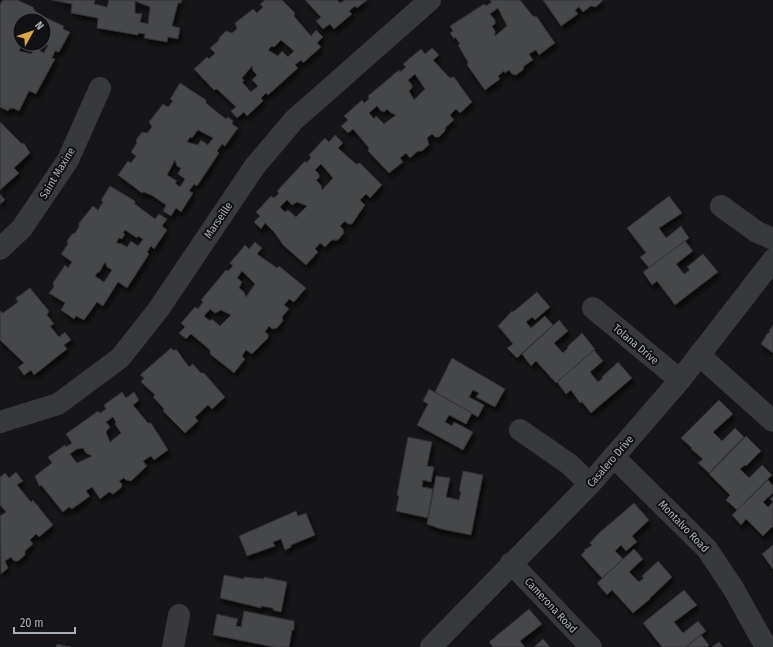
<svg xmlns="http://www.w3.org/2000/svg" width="773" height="647" font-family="'Fira Sans Condensed',sans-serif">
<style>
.building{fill:#45464a;stroke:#313134;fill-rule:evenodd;filter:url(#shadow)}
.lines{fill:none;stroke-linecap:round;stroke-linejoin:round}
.minor{stroke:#38393c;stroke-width:22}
.labels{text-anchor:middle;stroke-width:4;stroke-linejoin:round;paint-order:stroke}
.street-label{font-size:11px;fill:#aaaeb6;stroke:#111113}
</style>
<defs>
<filter id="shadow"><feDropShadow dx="2.5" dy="4.5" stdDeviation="2" flood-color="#0009"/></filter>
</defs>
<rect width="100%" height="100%" fill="#161618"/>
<g class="building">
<path d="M3 0H17L26 4 33 7 35 11 44 17 64 26 63 29 70 32 59 52 55 51 52 58 55 59 36 94 29 91 19 111 13 108 12 109 10 108 8 111 0 107V5ZM20 20H44V43L48 45 44 53 35 48 31 54 19 51 22 45 25 47 27 44H20Z"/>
<path d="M52 0H95L94 4 107 7 109 0H182L181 3H178L172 26 180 28 178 39 168 37 167 42 144 38 145 34 138 33V35L97 28 98 18 71 13 72 4ZM135 1 150 7 148 24 140 22 142 14 135 13Z"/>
<path d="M265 0H282L295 13 294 16 311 36 316 30 323 37 317 43 321 47 303 63 301 60 295 65 298 68 268 95 266 93 261 98 263 101 247 116 244 112 237 118 231 111 236 107 217 89 214 90 194 69 207 57 209 59 215 53 210 48 219 40V38L226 31 232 33 237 29 235 23 253 9 257 13 263 7 260 4ZM281 40 294 51 288 57 282 51 278 56 268 50 272 46 274 47ZM252 66 253 71 257 75 252 80 258 86 251 92 242 82 244 81 242 78Z"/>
<path d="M305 0H337L340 3 345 0H367L357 8 355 6 349 11 352 14 334 29 330 24 323 29 316 21 321 17Z"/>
<path d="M490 0H520L533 16 537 17 555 43 539 55 536 50 529 54 533 60 524 66 523 70 516 75 512 74 509 70 505 73 504 71 498 76 500 79 485 90 467 65 468 62 458 45 460 44 455 37 454 39 450 33 453 31 450 26 484 4 486 6 492 2ZM498 8 507 26 495 36V31L492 26 495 24V20L490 14Z"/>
<path d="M543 0H603L596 7 591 6 583 12 579 7 575 10 578 14 561 26Z"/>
<path d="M432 48 439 55 433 60 450 78 454 77 472 102 460 113 456 109 450 115 454 120 446 127 445 131 439 137H435L432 134 427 138 429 145 422 151H418L410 158 406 153 400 158 403 162 389 173 368 151 369 148 353 129 348 133 341 126 348 120 344 116 362 100 364 103 369 99 368 96 399 70 400 72 406 67 403 64 421 49 425 54ZM415 74 425 89 414 100 409 91 412 88V85L408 80ZM377 106 381 111 384 112 387 109 391 113 396 115 384 124 376 116 374 119 369 113Z"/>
<path d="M180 83 206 100V103L217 112 226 119 228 117 233 121 232 124 238 128 225 146 222 144 217 151 219 153 197 186 194 184 189 191 193 193 181 212 176 208 171 216 163 211 166 205 153 196 144 192 142 193 118 175 128 161 131 163 136 156 131 152 137 143 136 140 142 132 147 133 152 127 149 122 163 104 168 107 173 101 170 99ZM198 130 213 138 208 145 201 140 198 145 187 142 190 137 192 138ZM175 160 177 166 181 168 178 174 185 179 180 187 175 183 177 181 167 175Z"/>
<path d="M0 122 22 144 24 143 30 153 14 168 19 173 0 190Z"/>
<path d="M335 135 343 143 338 148 356 164 360 163 382 185 370 198 366 194 360 200 365 205 352 224H348L345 221 340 226 343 229 344 233 338 240H332L325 247 320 243 315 249 318 252 306 265 283 245 274 232 265 223 261 229 254 222 260 216 256 212 271 196 274 198 279 193 277 191 305 161 306 163 311 158 309 155 325 138 329 142ZM321 164 333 178 322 190 321 185 316 180 319 178V174L315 170ZM287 200 292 205 297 202 307 206 296 217 288 210 285 212 280 207Z"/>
<path d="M110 186 135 201V204L155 219 159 214 167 219 162 226 167 230 154 249 151 246 147 252 149 254 127 288 118 282 103 306 97 302 84 320 76 316 74 319 61 310 65 303 49 293 54 287 53 283 65 265 68 268 72 262 61 254 68 244 67 241 72 234 75 233 79 227V223L93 206 98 210 103 202 101 200ZM125 230 137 238 138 236 143 239 138 246 131 241 127 247 122 244 116 243 119 238 122 239 125 234 123 233ZM105 262 107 267 112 270 104 282 95 276 98 272 99 273Z"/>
<path d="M0 194 5 200 0 204Z"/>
<path d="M669 196 682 213 659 228 666 238 681 226 689 238 649 268 640 257 646 253 627 228Z"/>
<path d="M685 241 693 251 676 264 684 274 690 270 687 267 703 254 718 272 675 305 657 281 652 285 643 272Z"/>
<path d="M255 242 262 248 257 254 277 268 279 266 306 288 294 302 289 299 284 305 289 309 282 317 283 321 277 328 272 329 269 326 265 332 268 334V338L252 354 246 350 242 356 245 359 234 373 210 354V350L191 334 186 339 179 333 185 327 181 323 195 307 198 309 203 302 201 300 226 270 228 271 233 266 230 263 245 245 249 249ZM242 271 255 284 246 297 244 292 239 288 242 282 237 278ZM210 309 215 313 221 310 231 315 220 326 212 319 210 321 204 316Z"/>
<path d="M30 288 49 311 47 315 54 324 50 326 59 337 65 332 71 340 64 345 67 349 34 375 31 370 24 375 18 367 24 363 0 340V311L3 313 18 302 16 298Z"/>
<path d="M537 292 550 307 535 320 532 317 526 322 531 328 545 316 553 325 517 358 507 348 513 344 498 326 512 311 513 312Z"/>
<path d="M559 320 568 331 554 343 563 353 568 348 567 347 582 333 595 349 556 383 536 361 531 366 522 354Z"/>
<path d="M773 325V353L761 344 767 334 770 332 769 331Z"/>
<path d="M171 348 174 351 176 349 189 367 193 364 201 373H204L225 397 212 409 208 405 195 417 198 421 185 433 163 411 164 409 153 397 155 395 141 382 144 378 140 375Z"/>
<path d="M594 350 603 361 590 372 598 382 603 378 602 377 618 362 632 378 591 413 582 402 580 403 571 390 566 394 557 382Z"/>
<path d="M452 358 505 389 495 407 476 397 479 393 473 390 469 397 484 405 478 417 435 392Z"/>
<path d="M429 389 472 413 466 424 449 415 445 422 452 426 454 422 473 432 463 450 417 425 428 404 423 401Z"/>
<path d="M122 392 126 398 134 392 139 400 133 405 148 423H151L168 450 154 460 151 456 143 461 147 466 131 481 126 480 124 478 119 481 122 484 121 488 113 494 109 492 100 499 92 487 86 491 90 496 72 509 69 507 63 512 41 485 39 486 35 476 52 463 48 457 65 445 66 447 72 443 66 434 98 411 100 413 106 409 104 405ZM113 417 116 422 115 424 121 433 110 442 106 432 110 427 106 422ZM83 448 86 453 92 456 77 463 70 454 77 449Z"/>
<path d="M719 400 733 414 713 432 722 441 735 428 744 437 709 473 698 463 703 459 691 449 692 448 681 438Z"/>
<path d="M746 436 761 451 746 466 745 465 740 469 749 478 762 465 772 475 737 510 726 500 730 495 709 474Z"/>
<path d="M408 437 432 442 427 466 434 467 431 482 423 480 422 487 433 489 428 518 396 511 399 496 397 495Z"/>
<path d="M463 471 483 475 471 535 441 529 427 524 436 476 450 478 446 497 459 500 461 491H459Z"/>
<path d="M16 472 23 481 17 485 31 502 33 500 53 525 39 537 36 534 30 540 33 544 25 551V555L18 561H14L11 557 5 561 8 568 1 574 0 516 6 512 0 505V477L5 473 9 478Z"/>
<path d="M768 480 773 486V493L763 502 768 507 773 502 770 499 773 496V526L763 536 746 519 741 525 732 515Z"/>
<path d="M634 503 649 520 632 536 637 542 626 551 621 545 615 551 623 559 602 578 581 555 585 551 584 549H586L592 545 590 543 598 534Z"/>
<path d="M296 511 298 516 306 513 315 535 291 545V547L285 550 281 539 273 542 275 546 247 556 239 536Z"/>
<path d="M773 545V569L762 554Z"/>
<path d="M634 549 643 559 629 572 639 582 644 578 642 576 658 561 672 577 650 598V599L633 613 612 590 607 595 597 583Z"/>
<path d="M224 575 244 579V577L264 579V577L287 582 281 612 273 610V608L261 606V608L220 598Z"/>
<path d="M684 590 697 605 674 622 683 633 698 621 706 631 686 647H662L643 623Z"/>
<path d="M529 609 542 624 520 641 525 647H493L489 642Z"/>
<path d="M244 611 294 621V630H292L289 647H274L213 635 217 614 238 619 236 626 241 627Z"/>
<path d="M701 635 709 645 707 647H686Z"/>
<path d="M543 639 550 647H534Z"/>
<path d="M719 642 723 647H712Z"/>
<path d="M57 644 71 647H56Z"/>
</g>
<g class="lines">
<g class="minor">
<path d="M721 206 757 232 773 239"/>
<path d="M0 249 22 228 68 160 100 88"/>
<path d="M593 308 680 380"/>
<path d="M699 355 773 421"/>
<path d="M0 422 58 404 120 358 158 310 255 166 294 120 430 0"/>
<path d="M520 430 569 464 590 484"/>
<path d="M614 457 707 549 733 588 766 647"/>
<path d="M511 563 591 647"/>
<path d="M173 647 179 615"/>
<path d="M431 647 590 484 680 380 773 260"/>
</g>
</g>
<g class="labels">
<g class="street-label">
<text transform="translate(57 173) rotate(-59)" y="4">Saint Maxine</text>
<text transform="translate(218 220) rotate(-56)" y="4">Marseille</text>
<text transform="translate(636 344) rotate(40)" y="4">Tolana Drive</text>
<text transform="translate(610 461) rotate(-49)" y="4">Casalero Drive</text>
<text transform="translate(684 526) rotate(46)" y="4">Montalvo Road</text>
<text transform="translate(551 605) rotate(47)" y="4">Camerona Road</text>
</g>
</g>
<g transform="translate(32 32) rotate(50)"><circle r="19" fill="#111113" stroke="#4e5054"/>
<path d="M0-3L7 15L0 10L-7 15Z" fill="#dea549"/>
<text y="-6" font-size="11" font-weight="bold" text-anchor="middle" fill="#aaaeb6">N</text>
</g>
<path d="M14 627v6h61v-6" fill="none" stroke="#aaaeb6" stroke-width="2"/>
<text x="20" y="627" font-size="12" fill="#aaaeb6" stroke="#111113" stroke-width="3" paint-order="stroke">20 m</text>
</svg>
